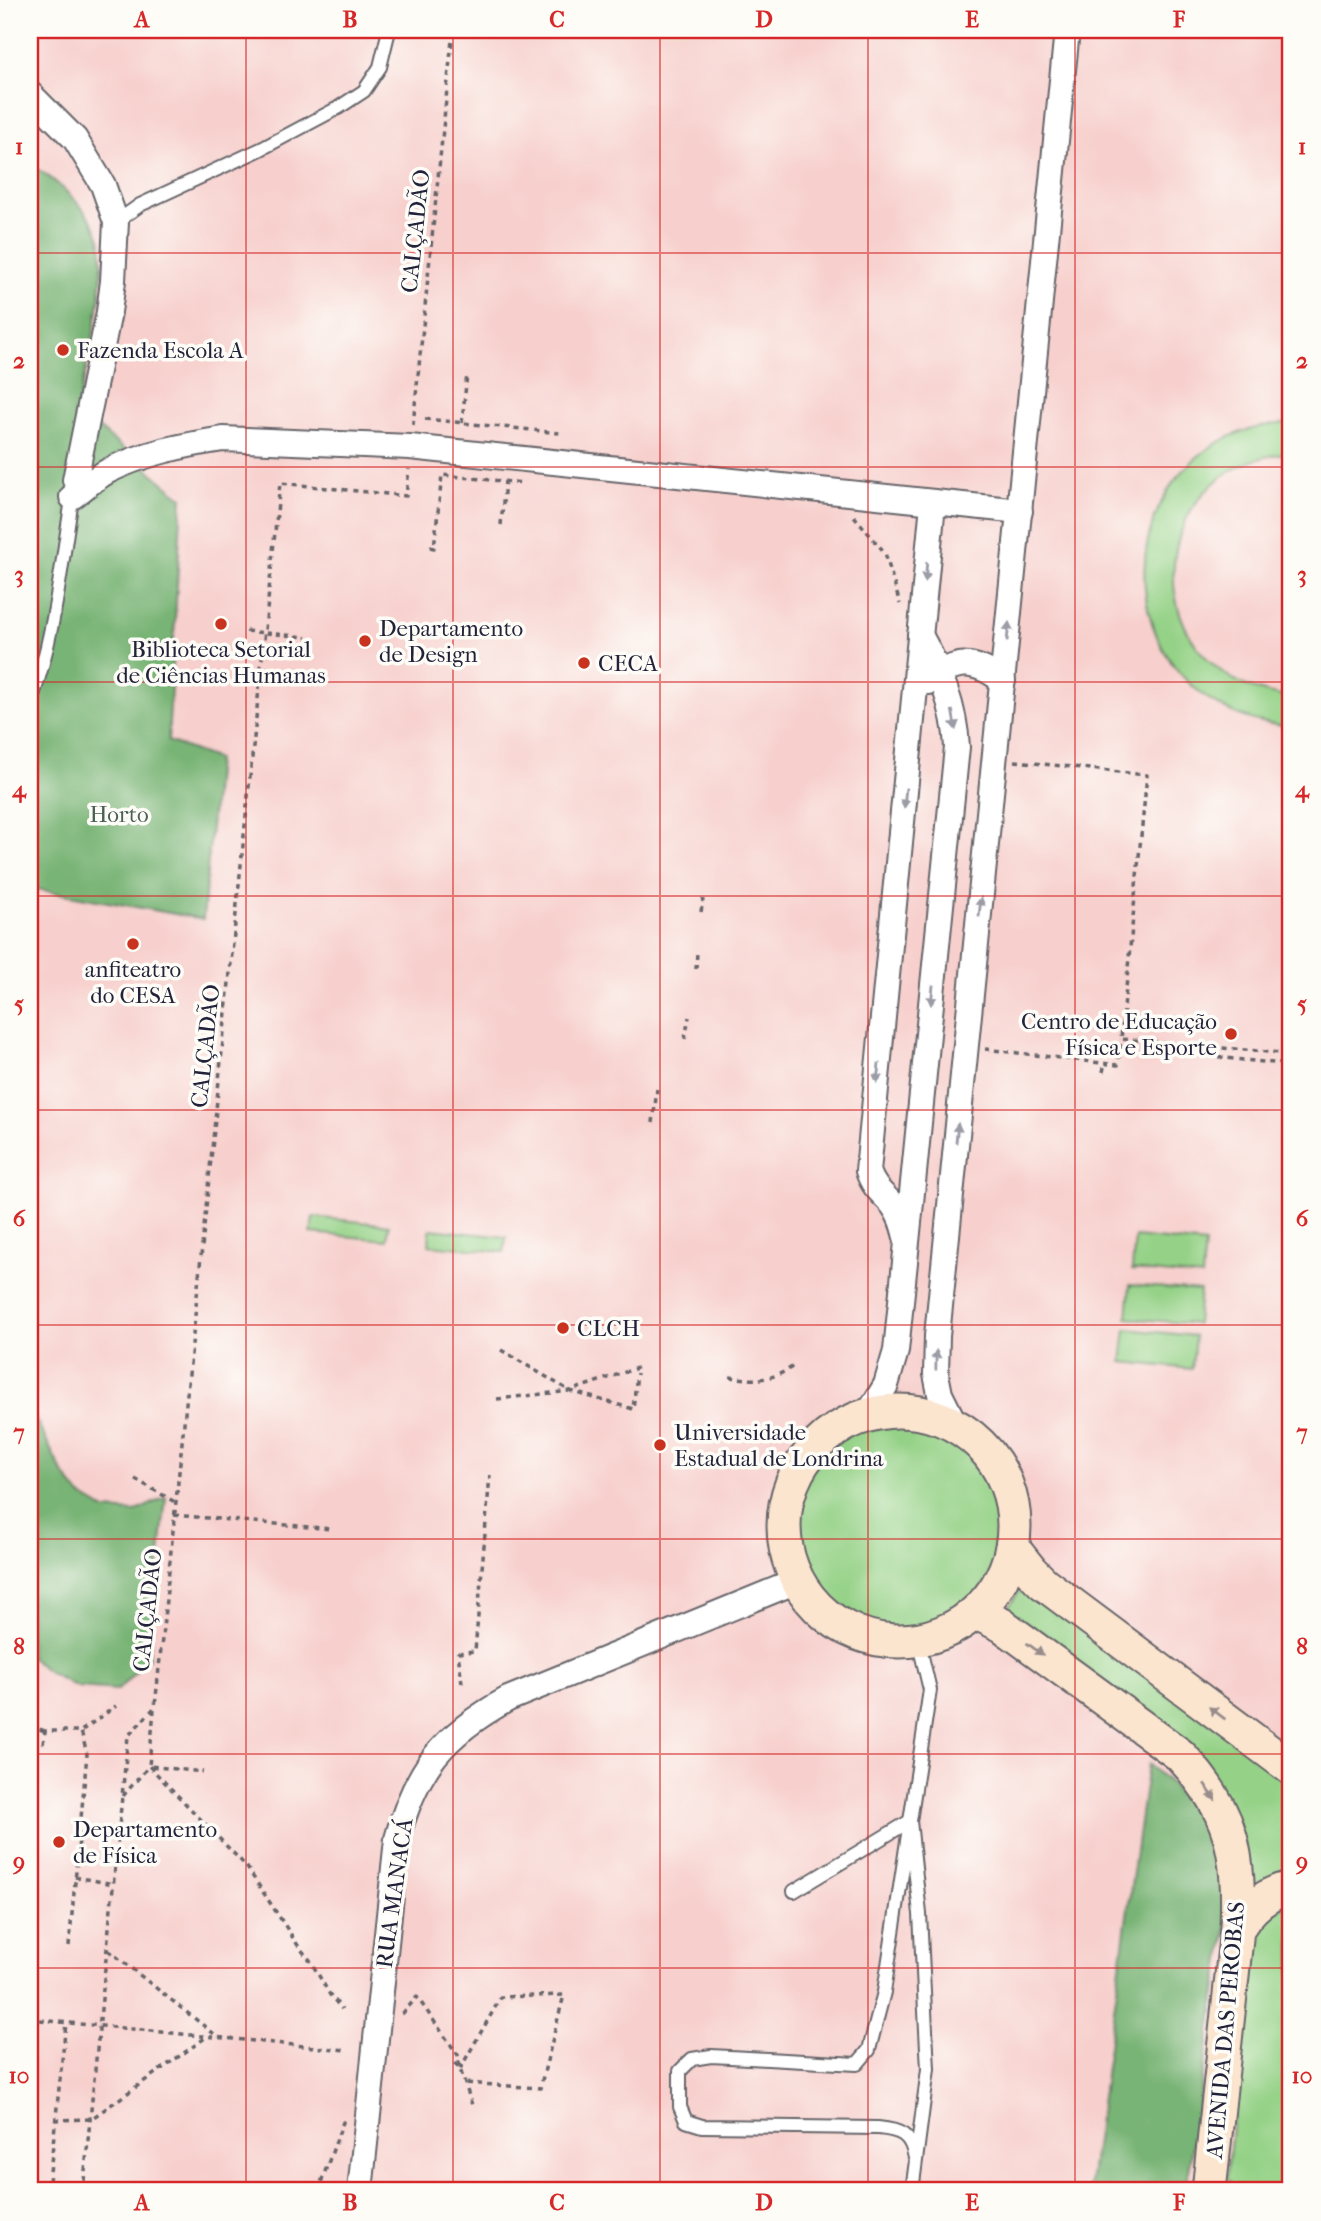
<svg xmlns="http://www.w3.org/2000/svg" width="1321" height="2221" font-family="'IM FELL French Canon',serif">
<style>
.built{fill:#f7d0cd}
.green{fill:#95d287;stroke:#5c7a61;stroke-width:2}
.forest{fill:#78b474;stroke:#4d6b58;stroke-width:2}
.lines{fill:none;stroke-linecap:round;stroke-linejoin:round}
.lane-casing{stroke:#67656a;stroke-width:16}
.street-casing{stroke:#67656a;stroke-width:28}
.secondary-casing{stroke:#67656a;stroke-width:37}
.path{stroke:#67656a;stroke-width:3.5;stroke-dasharray:5 5;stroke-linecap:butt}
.lane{stroke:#fff;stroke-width:12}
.street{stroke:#fff;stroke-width:24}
.secondary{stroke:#fbe5cf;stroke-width:33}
.oneway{fill:#9c9ca7}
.oneway2{fill:#998d8c}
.grid{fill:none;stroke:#d62828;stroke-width:2;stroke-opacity:0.55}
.poi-dot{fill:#c8321e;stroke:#fdfcf7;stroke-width:2.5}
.labels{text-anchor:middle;stroke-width:7;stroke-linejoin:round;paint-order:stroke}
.street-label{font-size:23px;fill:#22223b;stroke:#fdfcf7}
.poi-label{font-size:23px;fill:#22223b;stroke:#fdfcf7;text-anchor:start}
.park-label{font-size:23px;fill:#4a6056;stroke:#fdfcf7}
.neatline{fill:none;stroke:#d62828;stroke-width:2.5}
.grid-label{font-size:23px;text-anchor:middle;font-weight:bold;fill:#d62828}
</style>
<rect width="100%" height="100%" fill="#fdfcf7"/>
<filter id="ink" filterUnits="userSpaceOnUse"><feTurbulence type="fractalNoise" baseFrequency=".0143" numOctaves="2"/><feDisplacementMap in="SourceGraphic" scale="14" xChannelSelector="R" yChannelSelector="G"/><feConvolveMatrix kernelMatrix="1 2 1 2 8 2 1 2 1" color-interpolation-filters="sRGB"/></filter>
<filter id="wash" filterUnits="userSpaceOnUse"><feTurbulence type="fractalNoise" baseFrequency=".00686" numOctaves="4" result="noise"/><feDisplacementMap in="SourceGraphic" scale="28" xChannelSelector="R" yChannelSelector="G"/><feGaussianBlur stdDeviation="1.57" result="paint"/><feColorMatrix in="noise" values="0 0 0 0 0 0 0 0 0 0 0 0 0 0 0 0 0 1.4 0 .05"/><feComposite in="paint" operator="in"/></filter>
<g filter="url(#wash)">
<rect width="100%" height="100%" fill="#e8e2c0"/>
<rect class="built" x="30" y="30" width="1261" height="2161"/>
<g class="green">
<path d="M1291 423V453C1136 464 1133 681 1291 697V727C1088 707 1103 430 1291 423Z"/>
<path d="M313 1217 389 1225 387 1240 311 1233Z"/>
<path d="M430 1229 506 1237 504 1252 429 1245Z"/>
<path d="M1135 1237 1205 1244 1202 1277 1132 1270Z"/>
<path d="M1130 1285 1200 1291 1197 1324 1127 1318Z"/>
<path d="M1126 1329 1195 1336 1192 1369 1122 1362Z"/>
<circle cx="899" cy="1525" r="104"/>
<path d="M1025 1583 1291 1784V1875L1244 1895 1236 1825 1002 1617Z"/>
<path d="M1291 1903V2191H1236L1227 2177 1251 1937 1265 1916Z"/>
</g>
<g class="forest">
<path d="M30 165C55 178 96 214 101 244 107 291 87 362 77 410L182 498 168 741 217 759 203 919 30 888Z"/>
<path d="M30 1408 61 1470 80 1495 105 1510 135 1512 166 1497 149 1658 118 1690 77 1687 48 1672 30 1657Z"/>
<path d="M1148 1764 1171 1784 1236 1864 1185 2191H1089Z"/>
</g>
</g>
<g filter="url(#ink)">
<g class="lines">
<defs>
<g id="lane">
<path d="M116 222 140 205 261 149 338 108 364 91 380 67 389 30"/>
<path d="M30 704C55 637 61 564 73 494"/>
<path d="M794 1891 910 1821 920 1914 928 2069 912 2191"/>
<path d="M915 2158C911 2134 900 2130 878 2128L702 2126 686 2121 680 2107V2071L692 2059 711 2056 857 2064 869 2050 884 1992 930 1690 918 1640"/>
</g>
<g id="street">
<path d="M30 94 75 139 103 185 116 222 113 281 109 312 75 480"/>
<path d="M72 497C84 488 95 478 108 471 143 453 185 445 223 439L410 447 1020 511"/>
<path d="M929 682C956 658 975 660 1003 681"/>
<path d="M906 1237C903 1225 900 1214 892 1204 882 1193 873 1187 868 1171L933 504"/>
<path d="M868 1414 886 1385 896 1351 957 747C955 706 940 671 920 635"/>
<path d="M955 1424 940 1394 936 1374 937 1336 1067 30"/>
<path d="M360 2191 397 1839C416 1768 443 1735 508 1699L797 1581"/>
</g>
<g id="secondary">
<circle cx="899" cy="1526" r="115"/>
<path d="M1012 1547 1031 1571 1043 1583 1291 1768"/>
<path d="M977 1613 1002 1625 1180 1755C1233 1811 1240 1854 1237 1929L1209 2191"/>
<path d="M1237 1929C1249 1909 1267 1892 1291 1888"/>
</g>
</defs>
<use href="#lane" class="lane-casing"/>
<use href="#street" class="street-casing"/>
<use href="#secondary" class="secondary-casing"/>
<g class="path">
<path d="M425 419 560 433"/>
<path d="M462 423 467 374"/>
<path d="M413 425 453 30"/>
<path d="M854 516 885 553 900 604"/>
<path d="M501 525 505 481"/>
<path d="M430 547 434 548 442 475 523 483"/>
<path d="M246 631 307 637"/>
<path d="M1015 761 1147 775 1121 1039 1291 1054"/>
<path d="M701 912 703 899"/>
<path d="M696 969 697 952"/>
<path d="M685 1039 689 1017"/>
<path d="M1180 1044 1178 1053 1291 1065"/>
<path d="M985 1049 1118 1065 1121 1039"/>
<path d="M1103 1072 1105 1063"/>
<path d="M653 1123 657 1089"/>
<path d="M501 1350 570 1391 633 1409 637 1373"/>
<path d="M730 1377C757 1381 772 1381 795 1365"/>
<path d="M497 1399 570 1391 637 1368"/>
<path d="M135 1479 175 1502"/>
<path d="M174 1515 332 1529"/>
<path d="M462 1683 458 1653 475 1651 490 1475"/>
<path d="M154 1709 149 1766 203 1772"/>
<path d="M30 1726 45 1731"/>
<path d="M43 1744 45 1731H81L116 1706"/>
<path d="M123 1796 149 1766 246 1866 299 1947 310 1960 330 1995 342 2009"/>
<path d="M75 1877 114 1884"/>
<path d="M69 1946 87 1754 81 1731"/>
<path d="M108 1950 218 2037"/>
<path d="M402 2014 417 1997 458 2055 460 2069"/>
<path d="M30 2019 345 2050"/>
<path d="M455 2063 460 2069 472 2105"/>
<path d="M460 2069 501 1997 564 1995 540 2088 464 2083"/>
<path d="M55 2120 91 2119 205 2038"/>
<path d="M48 2191 66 2023"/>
<path d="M83 2191 128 1736 155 1707 280 483 406 496 409 469"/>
<path d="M318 2191 343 2122V2126"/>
</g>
<use href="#lane" class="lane"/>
<use href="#street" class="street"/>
<use href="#secondary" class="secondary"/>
</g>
<defs><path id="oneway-solid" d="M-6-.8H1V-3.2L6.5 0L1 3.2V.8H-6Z" transform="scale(1.75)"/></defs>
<g class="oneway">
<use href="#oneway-solid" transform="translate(926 572) rotate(95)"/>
<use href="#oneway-solid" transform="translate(1008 632) rotate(-84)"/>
<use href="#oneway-solid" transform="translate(954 720) rotate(80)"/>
<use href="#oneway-solid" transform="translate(905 798) rotate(95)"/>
<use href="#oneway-solid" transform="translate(980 907) rotate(-84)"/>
<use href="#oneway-solid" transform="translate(932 995) rotate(96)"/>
<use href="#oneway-solid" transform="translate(878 1073) rotate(96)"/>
<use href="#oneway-solid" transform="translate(957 1133) rotate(-84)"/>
<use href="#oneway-solid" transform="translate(936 1360) rotate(-89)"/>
</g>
<g class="oneway2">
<use href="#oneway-solid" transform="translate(1035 1649) rotate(36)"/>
<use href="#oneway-solid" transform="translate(1217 1713) rotate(-143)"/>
<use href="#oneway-solid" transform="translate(1210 1792) rotate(57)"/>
</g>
</g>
<path class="grid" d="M246 30V2191M453 30V2191M660 30V2191M868 30V2191M1075 30V2191M30 253H1291M30 467H1291M30 682H1291M30 896H1291M30 1110H1291M30 1325H1291M30 1539H1291M30 1754H1291M30 1968H1291"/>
<g class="poi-dot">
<circle cx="63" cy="350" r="7"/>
<circle cx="221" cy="624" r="7"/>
<circle cx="365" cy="641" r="7"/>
<circle cx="584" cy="663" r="7"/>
<circle cx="133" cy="944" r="7"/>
<circle cx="1231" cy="1034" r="7"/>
<circle cx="563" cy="1328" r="7"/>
<circle cx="660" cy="1445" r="7"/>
<circle cx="59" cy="1842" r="7"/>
</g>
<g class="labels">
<g class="street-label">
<text transform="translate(415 231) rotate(-84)" y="8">CALÇADÃO</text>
<text transform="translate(205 1046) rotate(-84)" y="8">CALÇADÃO</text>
<text transform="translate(147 1610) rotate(-84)" y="8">CALÇADÃO</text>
<text transform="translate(394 1893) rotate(-82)" y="8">RUA MANACÁ</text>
<text transform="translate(1225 2030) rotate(-85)" y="8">AVENIDA DAS PEROBAS</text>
</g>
<g class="poi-label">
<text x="77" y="358">Fazenda Escola A</text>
<text x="379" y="636">Departamento<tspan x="379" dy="26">de Design</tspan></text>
<text x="221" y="657" text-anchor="middle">Biblioteca Setorial<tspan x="221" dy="26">de Ciências Humanas</tspan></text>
<text x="598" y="671">CECA</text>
<text x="133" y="977" text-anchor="middle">anfiteatro<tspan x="133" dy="26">do CESA</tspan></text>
<text x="1217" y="1029" text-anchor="end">Centro de Educação<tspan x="1217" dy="26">Física e Esporte</tspan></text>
<text x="577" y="1336">CLCH</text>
<text x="674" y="1440">Universidade<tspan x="674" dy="26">Estadual de Londrina</tspan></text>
<text x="73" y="1837">Departamento<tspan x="73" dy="26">de Física</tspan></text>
</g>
<g class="park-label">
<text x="119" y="822">Horto</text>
</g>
</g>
<rect width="1321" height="2221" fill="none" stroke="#fdfcf7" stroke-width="77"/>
<rect x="38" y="38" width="1244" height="2144" class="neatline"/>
<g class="grid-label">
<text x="142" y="27">A</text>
<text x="350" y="27">B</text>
<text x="557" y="27">C</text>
<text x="764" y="27">D</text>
<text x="972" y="27">E</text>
<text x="1179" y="27">F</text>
<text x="19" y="154">1</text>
<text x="1302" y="154">1</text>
<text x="19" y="368">2</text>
<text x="1302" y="368">2</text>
<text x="19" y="582">3</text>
<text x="1302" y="582">3</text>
<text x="19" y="797">4</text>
<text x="1302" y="797">4</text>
<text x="19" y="1011">5</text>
<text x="1302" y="1011">5</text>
<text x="19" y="1226">6</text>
<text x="1302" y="1226">6</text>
<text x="19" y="1440">7</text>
<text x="1302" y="1440">7</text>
<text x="19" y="1654">8</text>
<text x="1302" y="1654">8</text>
<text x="19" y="1869">9</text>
<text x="1302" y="1869">9</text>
<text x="19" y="2083">10</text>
<text x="1302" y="2083">10</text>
<text x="142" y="2210">A</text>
<text x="350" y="2210">B</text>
<text x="557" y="2210">C</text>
<text x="764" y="2210">D</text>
<text x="972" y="2210">E</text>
<text x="1179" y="2210">F</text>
</g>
</svg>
